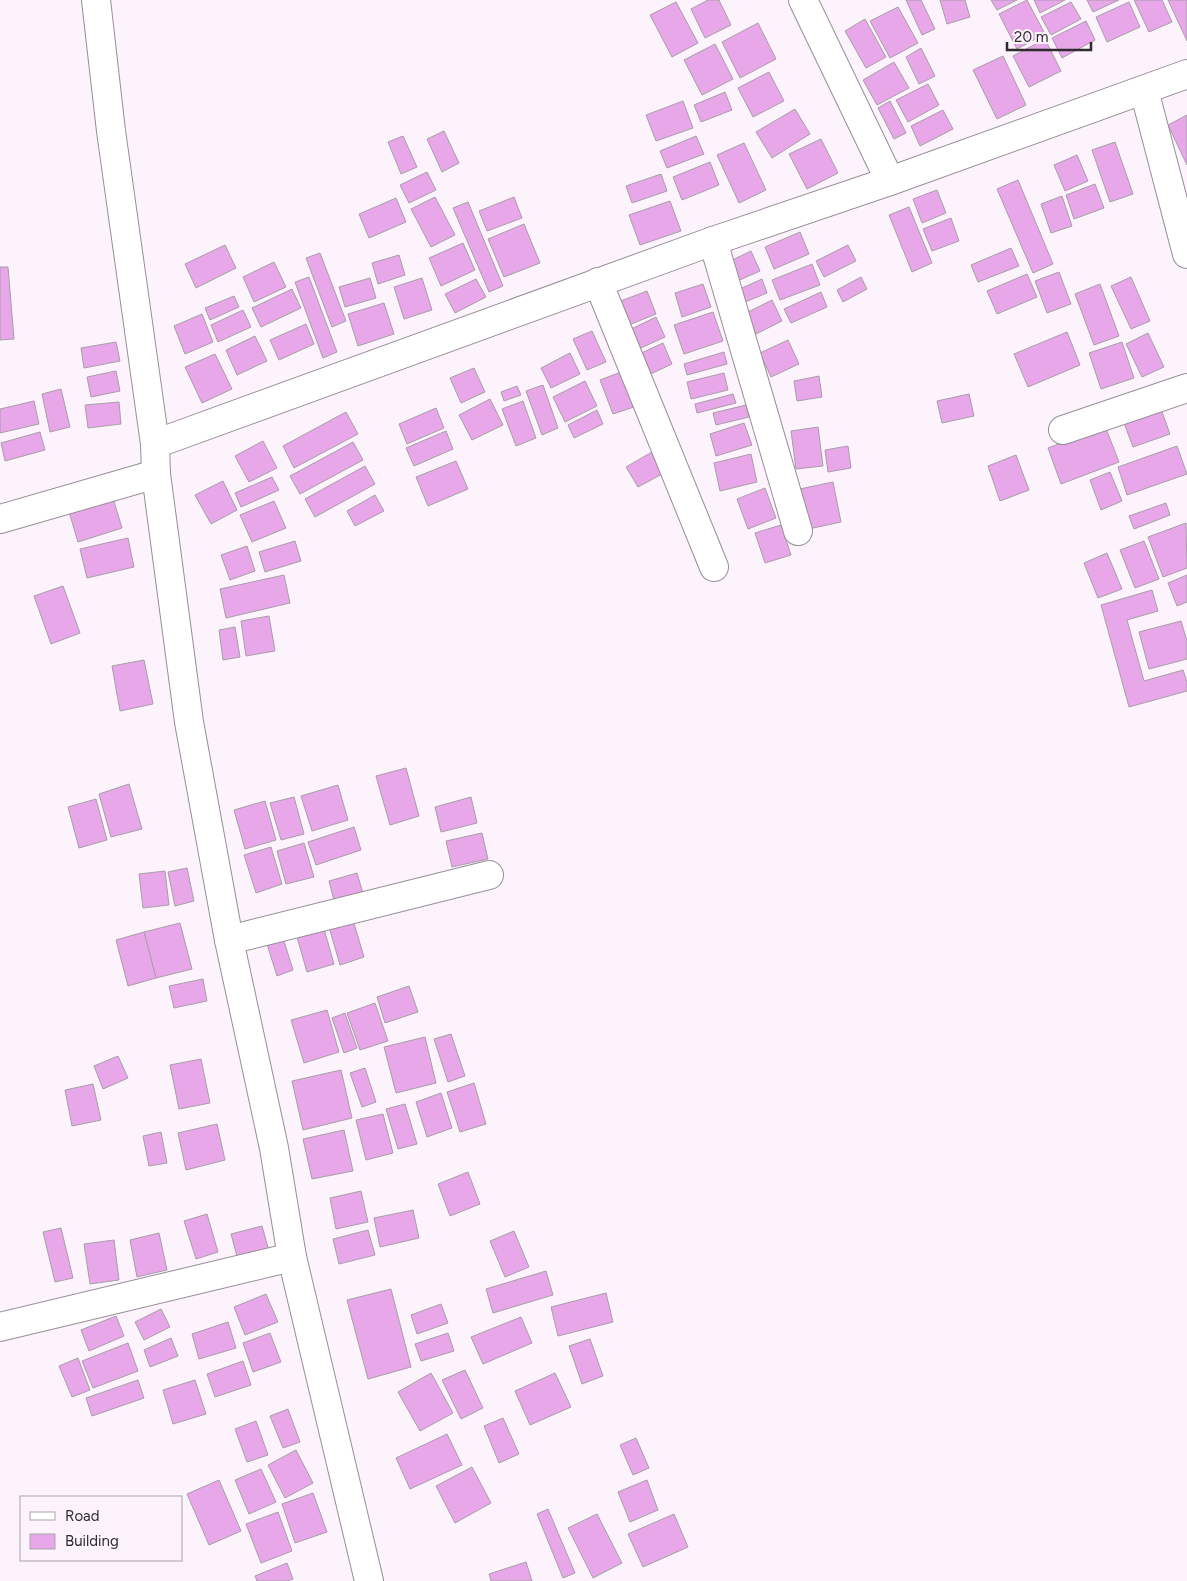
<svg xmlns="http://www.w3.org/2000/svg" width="1187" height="1581" font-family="Figtree,sans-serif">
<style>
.building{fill:#e7a7e8;stroke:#a79ea7}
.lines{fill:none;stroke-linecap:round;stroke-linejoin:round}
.minor-casing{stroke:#978e97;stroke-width:30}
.minor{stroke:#fff;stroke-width:28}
</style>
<rect width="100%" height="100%" fill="#fcf3fc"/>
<g class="building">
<path d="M708 0H719L731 25 705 38 691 9Z"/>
<path d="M906 0H921L935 29 922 35Z"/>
<path d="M940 0H965L970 17 947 24Z"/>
<path d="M991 0H1017L997 10Z"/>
<path d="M1027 0 1045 34 1017 49 999 14Z"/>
<path d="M1034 0H1065L1040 13Z"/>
<path d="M1087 0H1119L1093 12Z"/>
<path d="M1134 0H1162L1172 22 1149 32Z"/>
<path d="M1168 0H1187V41Z"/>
<path d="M676 2 698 43 672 57 650 15Z"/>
<path d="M1071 2 1081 19 1051 35 1041 17Z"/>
<path d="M1129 2 1140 27 1107 42 1096 17Z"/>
<path d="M898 7 918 43 890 58 870 21Z"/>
<path d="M865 19 886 57 866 68 845 31Z"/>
<path d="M1086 21 1095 40 1062 58 1052 38Z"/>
<path d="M758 23 776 59 740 78 722 42Z"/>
<path d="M1045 39 1061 71 1029 87 1013 56Z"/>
<path d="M715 44 733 79 702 95 684 60Z"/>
<path d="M921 48 935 76 919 84 906 57Z"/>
<path d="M1003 56 1026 105 997 119 973 70Z"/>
<path d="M894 62 909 88 877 105 863 80Z"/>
<path d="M769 72 784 101 753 117 738 88Z"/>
<path d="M928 84 939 105 908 122 896 100Z"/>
<path d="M725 92 732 110 701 122 694 105Z"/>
<path d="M683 101 693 128 656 141 646 115Z"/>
<path d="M890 101 906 133 894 139 878 108Z"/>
<path d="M795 109 810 134 772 158 756 132Z"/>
<path d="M943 110 953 129 920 146 911 126Z"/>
<path d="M1187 115V165L1168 125Z"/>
<path d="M444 131 459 163 442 172 427 139Z"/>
<path d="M403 136 417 167 401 174 388 142Z"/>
<path d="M696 136 704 154 667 168 660 151Z"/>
<path d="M821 139 838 173 807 189 789 154Z"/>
<path d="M1115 142 1133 194 1110 202 1092 150Z"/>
<path d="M744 143 766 190 739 203 717 155Z"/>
<path d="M1077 155 1088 181 1065 191 1054 165Z"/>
<path d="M710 162 719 185 682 200 673 177Z"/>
<path d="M427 172 436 190 409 203 400 185Z"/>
<path d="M661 174 667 191 632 203 626 186Z"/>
<path d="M1018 180 1053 264 1033 273 997 189Z"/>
<path d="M1095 184 1104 208 1074 219 1066 195Z"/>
<path d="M937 190 946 213 922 223 913 199Z"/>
<path d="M1062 196 1072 226 1051 233 1041 204Z"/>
<path d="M435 197 455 235 431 247 411 209Z"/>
<path d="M514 197 522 218 487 231 479 211Z"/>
<path d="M396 198 406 222 369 238 359 214Z"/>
<path d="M670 201 681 231 640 245 629 215Z"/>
<path d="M468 202 503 286 489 292 453 208Z"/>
<path d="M909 207 932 263 912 272 889 215Z"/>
<path d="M951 218 959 241 932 251 923 229Z"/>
<path d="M524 224 540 263 504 277 488 239Z"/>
<path d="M800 232 809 254 774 269 765 247Z"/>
<path d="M463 243 475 270 441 286 429 258Z"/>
<path d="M225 245 236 268 196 288 185 264Z"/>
<path d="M848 245 856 261 824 277 816 261Z"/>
<path d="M1011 248 1019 266 978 282 971 265Z"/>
<path d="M751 251 760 271 733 283 724 264Z"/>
<path d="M320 253 346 321 332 327 306 258Z"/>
<path d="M399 255 405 275 378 284 372 263Z"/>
<path d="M274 262 286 287 254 302 243 277Z"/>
<path d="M812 264 820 285 780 300 772 280Z"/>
<path d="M0 267H8L14 339 0 340Z"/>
<path d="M1059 272 1071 304 1047 313 1035 281Z"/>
<path d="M1027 274 1037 297 997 314 987 291Z"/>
<path d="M309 277 337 352 323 358 295 282Z"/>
<path d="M861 277 867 289 843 302 837 290Z"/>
<path d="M1131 277 1150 321 1131 329 1111 286Z"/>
<path d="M370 278 376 298 345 307 339 287Z"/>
<path d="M422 278 432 310 404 319 394 287Z"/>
<path d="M476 279 486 297 455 313 445 294Z"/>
<path d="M762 279 767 293 738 305 733 292Z"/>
<path d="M703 284 711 307 682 317 675 293Z"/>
<path d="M1100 284 1119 336 1094 345 1075 294Z"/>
<path d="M292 289 301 308 261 327 252 308Z"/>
<path d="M647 291 656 314 619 329 610 305Z"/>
<path d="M821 292 827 307 791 323 784 309Z"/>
<path d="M234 296 239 307 210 320 205 308Z"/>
<path d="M772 300 782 321 756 334 746 313Z"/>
<path d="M384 303 394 334 358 346 348 314Z"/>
<path d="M243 310 251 327 218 342 211 325Z"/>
<path d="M713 312 723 341 684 354 674 325Z"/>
<path d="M202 314 213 342 185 354 174 326Z"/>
<path d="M656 317 665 337 632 352 623 333Z"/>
<path d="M306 324 314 344 279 360 270 340Z"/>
<path d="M592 331 606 362 587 370 573 339Z"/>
<path d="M1067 332 1080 365 1028 387 1014 354Z"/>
<path d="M1148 333 1164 367 1142 377 1126 344Z"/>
<path d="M255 336 267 361 237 375 226 350Z"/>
<path d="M788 340 799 364 771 377 760 353Z"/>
<path d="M116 342 120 361 84 368 81 348Z"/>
<path d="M1122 342 1134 378 1101 389 1089 353Z"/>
<path d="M663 343 672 364 642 378 633 357Z"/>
<path d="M724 352 727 364 687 375 684 364Z"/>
<path d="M570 353 580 374 551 388 541 368Z"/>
<path d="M215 354 232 389 202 403 185 367Z"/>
<path d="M474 368 485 392 461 403 450 378Z"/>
<path d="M116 371 120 391 91 397 87 377Z"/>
<path d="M621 372 634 407 613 414 600 380Z"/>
<path d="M724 373 728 390 691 399 687 382Z"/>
<path d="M819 376 822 397 797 401 794 381Z"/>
<path d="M585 381 597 406 565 422 553 397Z"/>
<path d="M543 385 558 428 542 435 526 391Z"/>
<path d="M517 386 521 395 504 401 501 392Z"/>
<path d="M61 389 70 427 50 432 42 394Z"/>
<path d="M733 394 736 403 697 413 695 404Z"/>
<path d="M969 394 974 416 942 423 937 401Z"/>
<path d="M490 399 503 425 472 440 459 415Z"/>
<path d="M34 401 39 424 0 433V409Z"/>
<path d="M523 401 536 438 516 446 502 409Z"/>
<path d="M119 402 121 424 88 428 85 405Z"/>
<path d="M746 405 749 417 716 425 713 413Z"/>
<path d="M436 408 444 428 407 444 399 424Z"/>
<path d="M1161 409 1170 434 1133 447 1124 423Z"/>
<path d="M597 410 603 424 574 438 568 425Z"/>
<path d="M346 412 358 434 294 468 283 446Z"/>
<path d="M744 423 752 445 716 456 710 434Z"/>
<path d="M1105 426 1119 462 1061 484 1048 448Z"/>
<path d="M818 427 823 466 796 469 791 431Z"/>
<path d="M446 431 453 449 414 466 406 448Z"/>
<path d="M40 432 45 450 5 461 1 443Z"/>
<path d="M263 441 277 468 249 482 235 456Z"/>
<path d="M353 442 363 460 300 494 290 476Z"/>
<path d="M848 446 851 468 828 472 825 450Z"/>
<path d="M1177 446 1187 474 1127 495 1118 467Z"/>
<path d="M652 452 664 473 638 487 626 467Z"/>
<path d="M751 454 757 482 720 491 714 463Z"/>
<path d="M1016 455 1029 490 1000 501 988 466Z"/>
<path d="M456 461 468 489 428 506 416 477Z"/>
<path d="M365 466 375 484 315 517 305 499Z"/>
<path d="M1110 472 1122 501 1101 510 1090 480Z"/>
<path d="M272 477 279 490 241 507 235 493Z"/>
<path d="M223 481 237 510 211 524 195 495Z"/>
<path d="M833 482 841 522 804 530 795 490Z"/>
<path d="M765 488 776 518 748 529 737 499Z"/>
<path d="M375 495 384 511 355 526 347 511Z"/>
<path d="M113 498 122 528 78 542 69 512Z"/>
<path d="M274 501 286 528 252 542 240 515Z"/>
<path d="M1166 503 1170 515 1134 529 1129 516Z"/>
<path d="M1186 523 1187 568 1163 577 1148 537Z"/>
<path d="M781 525 791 555 765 563 755 533Z"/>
<path d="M128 538 134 567 87 578 80 549Z"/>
<path d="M295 541 301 561 265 572 259 552Z"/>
<path d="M1144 541 1159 579 1135 588 1120 550Z"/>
<path d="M247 546 255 571 230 580 221 555Z"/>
<path d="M1107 553 1122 589 1098 598 1084 563Z"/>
<path d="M284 575 290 603 226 618 220 589Z"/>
<path d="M1187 575V602L1177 606 1168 583Z"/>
<path d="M63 586 80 633 51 644 34 596Z"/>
<path d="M1152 590 1158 611 1127 620 1144 681 1183 670 1187 682V691L1129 707 1101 605Z"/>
<path d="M269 616 275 651 246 656 241 621Z"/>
<path d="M1181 621 1187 641V659L1149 669 1139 632Z"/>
<path d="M235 627 240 657 223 660 219 630Z"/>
<path d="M144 660 153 704 120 711 112 666Z"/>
<path d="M406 768 419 816 390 825 376 776Z"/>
<path d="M129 784 142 829 111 837 99 794Z"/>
<path d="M338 785 348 820 312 831 301 796Z"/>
<path d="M294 797 304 834 281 840 270 803Z"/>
<path d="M471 797 477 823 441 832 435 807Z"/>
<path d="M96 799 107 840 79 848 68 807Z"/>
<path d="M265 801 276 840 245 849 234 810Z"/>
<path d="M354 827 361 850 316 865 308 842Z"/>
<path d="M482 833 488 859 452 867 446 841Z"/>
<path d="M304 843 314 877 286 884 277 851Z"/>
<path d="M271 847 282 884 256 893 244 855Z"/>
<path d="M187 868 194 901 175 906 168 872Z"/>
<path d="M165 871 169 905 143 908 139 874Z"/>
<path d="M357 873 364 897 335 905 329 881Z"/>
<path d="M353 920 364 957 340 965 329 927Z"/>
<path d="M180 923 192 969 156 978 144 932Z"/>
<path d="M324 929 334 964 307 972 297 937Z"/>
<path d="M144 932 156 978 128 986 116 940Z"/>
<path d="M283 938 293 970 277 976 267 944Z"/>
<path d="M203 979 207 1001 174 1008 169 986Z"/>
<path d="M409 986 418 1012 385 1023 377 997Z"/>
<path d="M375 1003 388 1041 360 1050 347 1013Z"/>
<path d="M327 1010 339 1052 304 1063 291 1020Z"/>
<path d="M345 1013 357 1048 344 1053 332 1018Z"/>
<path d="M451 1034 465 1076 448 1082 434 1039Z"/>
<path d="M425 1037 436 1083 396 1093 384 1047Z"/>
<path d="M118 1056 128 1078 103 1089 94 1066Z"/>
<path d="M201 1059 210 1103 179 1109 170 1065Z"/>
<path d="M365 1068 376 1102 362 1107 350 1073Z"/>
<path d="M341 1070 352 1118 303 1130 292 1081Z"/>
<path d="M474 1083 486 1124 460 1132 447 1092Z"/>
<path d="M93 1084 101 1120 72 1126 65 1090Z"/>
<path d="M441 1093 452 1128 427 1137 416 1102Z"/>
<path d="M405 1104 417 1144 398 1149 386 1109Z"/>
<path d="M383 1114 393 1153 366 1160 356 1120Z"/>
<path d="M217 1124 225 1160 186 1170 178 1133Z"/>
<path d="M344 1130 353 1171 312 1179 303 1139Z"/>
<path d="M161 1132 167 1163 149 1166 143 1136Z"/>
<path d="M468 1172 480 1204 450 1216 438 1184Z"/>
<path d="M361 1191 368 1222 336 1229 330 1198Z"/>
<path d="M413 1210 419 1238 380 1247 374 1218Z"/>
<path d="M207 1214 218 1252 196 1259 184 1221Z"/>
<path d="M262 1226 269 1251 238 1260 231 1234Z"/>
<path d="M61 1228 73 1278 55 1282 43 1232Z"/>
<path d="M368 1230 375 1255 339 1264 333 1239Z"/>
<path d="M514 1231 529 1267 505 1277 490 1241Z"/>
<path d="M159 1233 167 1270 137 1277 130 1240Z"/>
<path d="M114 1240 119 1280 90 1284 84 1244Z"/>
<path d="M546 1271 553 1295 493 1313 486 1289Z"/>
<path d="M391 1289 411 1367 368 1379 347 1300Z"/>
<path d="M606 1293 613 1322 558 1336 551 1307Z"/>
<path d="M266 1294 278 1322 245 1335 234 1307Z"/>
<path d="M441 1304 448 1323 417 1334 411 1315Z"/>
<path d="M161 1309 170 1327 144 1340 135 1322Z"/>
<path d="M116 1316 124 1336 89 1351 81 1330Z"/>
<path d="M521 1317 532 1343 483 1364 471 1337Z"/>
<path d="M228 1322 236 1348 199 1359 192 1334Z"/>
<path d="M270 1333 281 1362 253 1372 243 1343Z"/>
<path d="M448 1333 454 1351 421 1361 415 1344Z"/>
<path d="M171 1338 178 1356 150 1367 144 1350Z"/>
<path d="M590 1339 603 1376 582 1384 569 1346Z"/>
<path d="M128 1343 138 1371 93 1388 82 1361Z"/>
<path d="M78 1358 90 1390 72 1397 59 1366Z"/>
<path d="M243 1361 251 1385 215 1397 207 1374Z"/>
<path d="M465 1370 483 1408 461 1419 442 1380Z"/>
<path d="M431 1373 453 1413 420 1431 398 1392Z"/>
<path d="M555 1373 571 1407 530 1425 515 1391Z"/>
<path d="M138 1380 144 1398 92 1416 86 1398Z"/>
<path d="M195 1380 206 1414 173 1424 163 1390Z"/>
<path d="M288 1409 300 1442 283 1448 270 1416Z"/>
<path d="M503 1418 519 1454 499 1463 484 1426Z"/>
<path d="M256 1421 268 1455 247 1462 235 1429Z"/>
<path d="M447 1434 462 1465 410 1489 396 1458Z"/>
<path d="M636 1438 649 1468 633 1475 620 1445Z"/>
<path d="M296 1450 313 1483 285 1498 268 1465Z"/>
<path d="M472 1467 491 1503 455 1523 436 1486Z"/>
<path d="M261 1469 276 1502 249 1514 235 1480Z"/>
<path d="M219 1480 241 1531 209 1545 187 1494Z"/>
<path d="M647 1480 658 1510 630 1522 618 1492Z"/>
<path d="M313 1493 327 1532 295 1543 282 1504Z"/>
<path d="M548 1509 575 1573 563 1578 537 1514Z"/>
<path d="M278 1512 292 1551 261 1563 246 1524Z"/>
<path d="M597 1514 622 1563 593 1578 568 1528Z"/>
<path d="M674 1514 688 1547 643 1567 628 1534Z"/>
<path d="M526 1562 532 1581H491L489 1574Z"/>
<path d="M287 1563 293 1579 287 1581H257L255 1576Z"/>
</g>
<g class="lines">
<defs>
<g id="minor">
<path d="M96 0 111 131 155 444 156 474 189 722 229 940 274 1148 292 1257 369 1581"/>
<path d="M803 0 890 181"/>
<path d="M1144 90 1187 254"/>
<path d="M713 241 798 531"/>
<path d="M598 282 714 567"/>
<path d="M1063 430 1187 388"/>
<path d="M155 444 713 241 890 181 1187 74"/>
<path d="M0 519 156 474"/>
<path d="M229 940 489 875"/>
<path d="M0 1327 292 1257"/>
</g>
</defs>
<use href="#minor" class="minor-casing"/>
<use href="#minor" class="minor"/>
</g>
<rect x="20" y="1496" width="162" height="65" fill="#fcf3fc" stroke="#aaa3aa"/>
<rect x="30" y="1512" width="25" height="8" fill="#ffffff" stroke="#aaa3aa"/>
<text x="65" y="1521" font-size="15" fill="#2e2b2e">Road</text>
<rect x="30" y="1534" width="25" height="15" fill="#e7a7e8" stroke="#aaa3aa"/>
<text x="65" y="1546" font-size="15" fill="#2e2b2e">Building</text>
<path d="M1007 42v8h84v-8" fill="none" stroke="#2e2b2e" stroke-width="2.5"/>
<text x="1014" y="42" font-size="15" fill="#2e2b2e" stroke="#fcf3fc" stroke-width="4" paint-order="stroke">20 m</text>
</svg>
